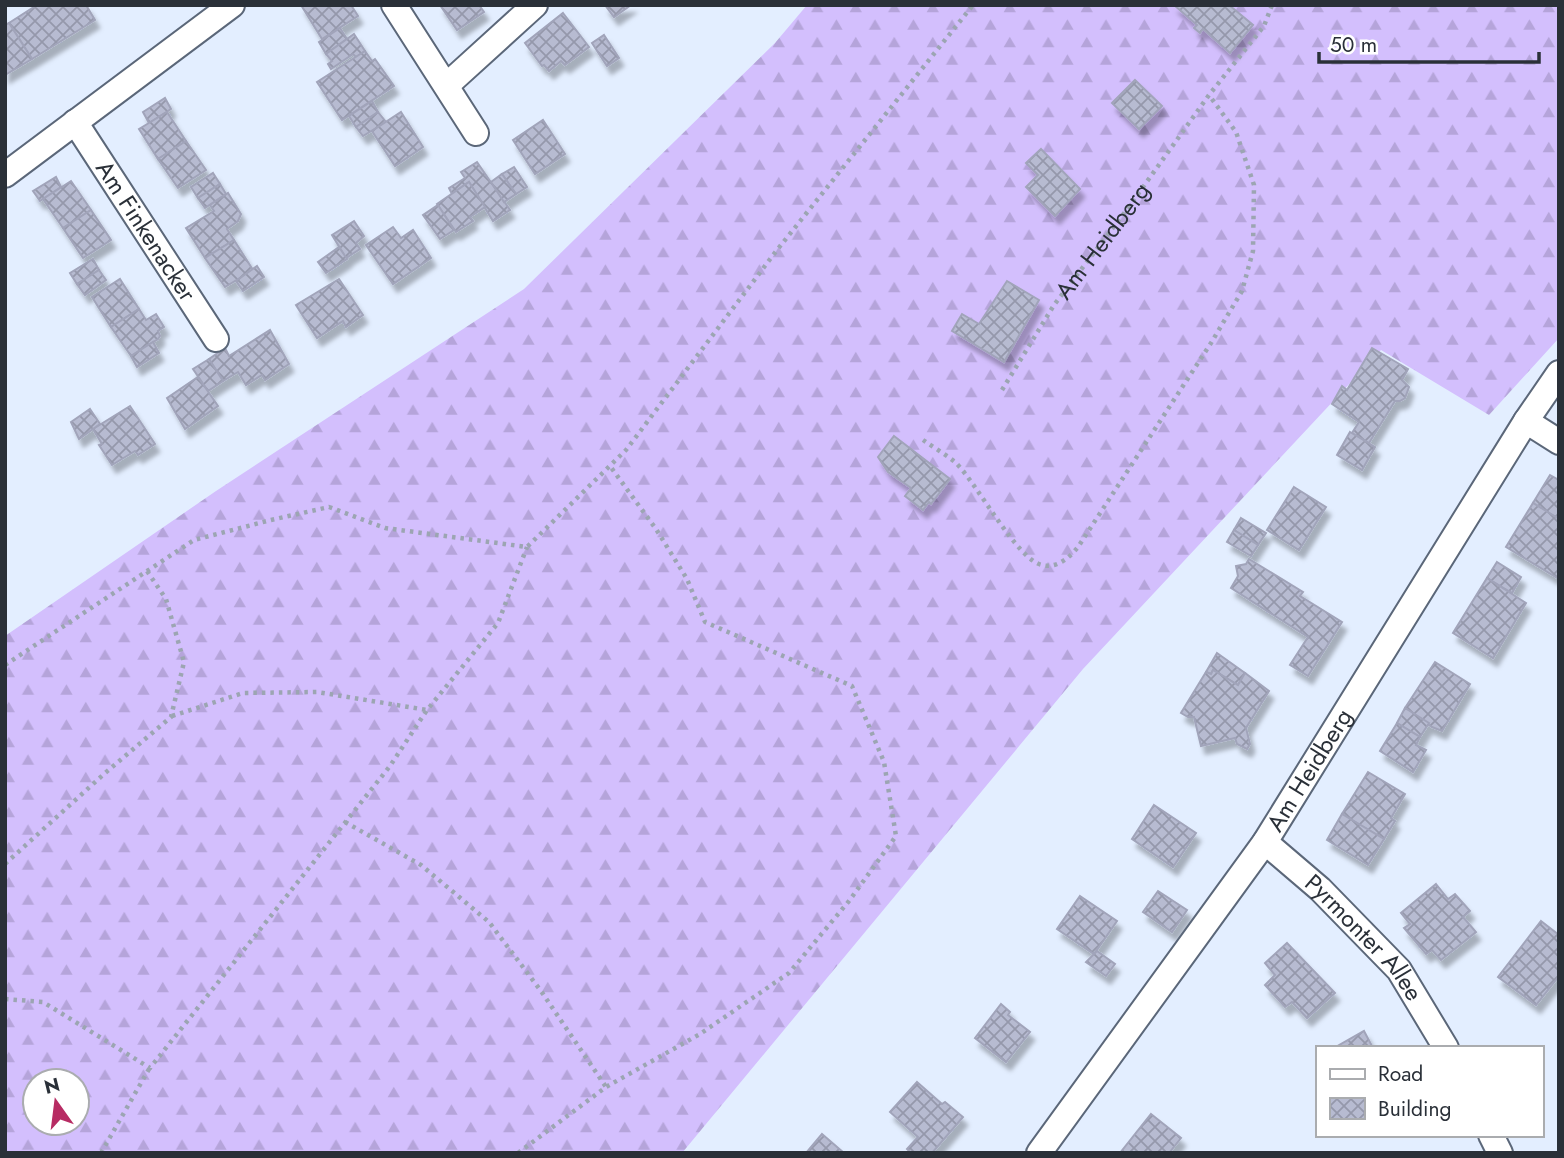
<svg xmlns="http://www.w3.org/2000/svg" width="1564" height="1158" font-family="Jost,sans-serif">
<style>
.forest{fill:url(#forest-firs);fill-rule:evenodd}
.building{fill:url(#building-cross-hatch);stroke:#a1a4ba;stroke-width:2;filter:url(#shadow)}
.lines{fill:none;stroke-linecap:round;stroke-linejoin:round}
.minor-casing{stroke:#5b6779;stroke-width:28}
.path{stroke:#9ca5b2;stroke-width:4.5;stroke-dasharray:3.5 5;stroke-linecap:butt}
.minor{stroke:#fff;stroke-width:24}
.labels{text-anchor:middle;stroke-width:5;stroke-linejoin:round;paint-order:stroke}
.street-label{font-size:24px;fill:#2a3038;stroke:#fff}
</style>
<defs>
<pattern id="forest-firs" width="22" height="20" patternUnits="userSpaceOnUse" patternTransform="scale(1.75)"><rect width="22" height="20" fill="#d3bffd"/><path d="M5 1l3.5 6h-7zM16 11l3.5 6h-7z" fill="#b5a4da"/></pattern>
<pattern id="building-cross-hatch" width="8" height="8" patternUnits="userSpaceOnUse" patternTransform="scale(1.75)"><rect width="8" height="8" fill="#b7bbd1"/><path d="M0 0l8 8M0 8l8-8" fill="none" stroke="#9598ab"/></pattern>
<filter id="shadow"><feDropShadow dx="4.5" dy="8" stdDeviation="2" flood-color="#0004"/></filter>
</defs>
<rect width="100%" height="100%" fill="#e3eeff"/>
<path class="forest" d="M807 5H1559V338L1489 415 1381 350 1083 669 682 1153H5V636L216 491 524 289 775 43ZM35 1081H77V1123H35Z"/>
<g class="building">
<path d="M37 5H86L95 20 32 59 9 23Z"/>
<path d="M301 5H351L358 16 322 39Z"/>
<path d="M440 5H479L484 12 457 30Z"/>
<path d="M605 5H631L614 17Z"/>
<path d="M1174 5H1229L1253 25 1230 53 1203 29 1200 33 1194 28 1197 25Z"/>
<path d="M563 13 589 47 565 65 561 61 549 71 544 65 542 66 525 43Z"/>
<path d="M9 23 32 59 5 75V25Z"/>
<path d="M340 28 347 39 326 54 319 42Z"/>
<path d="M354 34 365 51 356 57 353 54 331 69 328 64 332 61 326 54Z"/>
<path d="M604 35 619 58 607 66 592 43Z"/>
<path d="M365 51 372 61 375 59 394 86 342 120 317 82Z"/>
<path d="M1135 80 1162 106 1139 129 1112 103Z"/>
<path d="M165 98 171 109 149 123 143 112Z"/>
<path d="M372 101 378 112 356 127 349 116Z"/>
<path d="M167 112 186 141 158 159 139 129Z"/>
<path d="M378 112 386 122 363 136 356 127Z"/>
<path d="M401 112 423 147 395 166 372 131Z"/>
<path d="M543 120 565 154 535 174 513 140Z"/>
<path d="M186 141 206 170 178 188 158 159Z"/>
<path d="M1041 149 1080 189 1055 216 1026 187 1038 175 1026 163Z"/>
<path d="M477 162 510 210 493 221 469 182 452 194 449 188 465 178 461 172Z"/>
<path d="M514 167 527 187 516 194 502 174Z"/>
<path d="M213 173 220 184 198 198 191 187Z"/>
<path d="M502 174 516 194 504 202 491 182Z"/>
<path d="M56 177 61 187 40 201 33 191Z"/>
<path d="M71 181 91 210 63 228 43 199Z"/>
<path d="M469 182 485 207 470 217 473 221 456 232 437 204Z"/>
<path d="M220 184 226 194 205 208 198 198Z"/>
<path d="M228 193 241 214 238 221 227 229 234 240 205 258 186 228 214 211 210 205Z"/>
<path d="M438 205 454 230 440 239 423 215Z"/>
<path d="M91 210 111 240 83 258 63 228Z"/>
<path d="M354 221 364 236 356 243 360 249 346 258 332 235Z"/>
<path d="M393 227 401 238 413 230 431 258 393 284 366 245Z"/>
<path d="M234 240 253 270 225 287 205 258Z"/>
<path d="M339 247 347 259 326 273 318 262Z"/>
<path d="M93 259 99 270 77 284 70 273Z"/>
<path d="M257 266 264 277 243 291 236 281Z"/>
<path d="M99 270 106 280 85 295 77 284Z"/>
<path d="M120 279 139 309 111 327 92 297Z"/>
<path d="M339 279 363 315 346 327 343 321 317 338 296 305Z"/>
<path d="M1007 281 1039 300 1004 362 952 331 962 314 979 324Z"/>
<path d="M139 309 146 320 156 314 164 327 158 331 160 336 158 339 131 356 111 327Z"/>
<path d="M270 330 289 364 265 380 262 375 246 385 238 372 223 381 209 359 225 348 229 356Z"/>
<path d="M153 342 159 353 137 367 131 356Z"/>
<path d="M1372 348 1408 369 1402 380 1409 387 1405 398 1400 401H1395L1369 443 1352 433 1359 422 1332 404 1342 386 1347 390Z"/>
<path d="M209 359 223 381 208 391 193 369Z"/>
<path d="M198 377 218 406 185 429 167 398Z"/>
<path d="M130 406 155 444 138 455 135 451 112 465 99 445 102 444 93 429Z"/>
<path d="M90 409 100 424 79 439 71 422Z"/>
<path d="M1350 432 1375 447 1362 470 1337 455Z"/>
<path d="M894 436 950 479 931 504 929 502 923 510 905 496 911 488 888 472 878 457Z"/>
<path d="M1550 475 1559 480V519L1533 503Z"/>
<path d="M1294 487 1326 507 1299 550 1267 530Z"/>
<path d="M1533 503 1559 519V579L1506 547Z"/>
<path d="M1241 518 1266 533 1258 545 1234 530Z"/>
<path d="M1234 530 1258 545 1251 556 1227 542Z"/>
<path d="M1249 559 1303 592 1300 596 1342 622 1308 676 1290 665 1308 637 1231 588 1238 576 1236 566 1246 564Z"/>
<path d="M1497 562 1521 577 1512 593 1487 578Z"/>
<path d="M1487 578 1526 603 1493 658 1453 633Z"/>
<path d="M1217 653 1245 673 1238 685 1213 670 1211 674 1206 672Z"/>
<path d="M1435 662 1470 684 1442 731 1432 727 1405 708Z"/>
<path d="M1213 670 1238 685 1245 673 1269 691 1246 728 1250 744 1247 749 1237 744 1235 738 1201 746 1194 717H1188L1181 713 1206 672 1211 674Z"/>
<path d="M1405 708 1429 723 1420 737 1397 723Z"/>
<path d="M1397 723 1420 737 1416 745 1426 750 1413 772 1380 751Z"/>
<path d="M1368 772 1405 794 1391 818 1395 821 1384 839 1342 814Z"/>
<path d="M1154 805 1196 833 1173 867 1132 839Z"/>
<path d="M1342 814 1384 839 1368 865 1327 840Z"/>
<path d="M1436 884 1448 899 1455 894 1470 911 1463 917 1476 932 1441 960 1432 950 1426 954 1404 928 1410 924 1401 913Z"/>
<path d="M1158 891 1187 910 1172 932 1143 912Z"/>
<path d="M1080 896 1117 921 1094 954 1057 929Z"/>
<path d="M1541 921 1559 935V976L1536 1005 1498 977Z"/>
<path d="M1287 943 1335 993 1307 1018 1292 1002 1285 1007 1265 985 1275 975 1265 963Z"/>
<path d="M1097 951 1115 964 1106 976 1086 962Z"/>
<path d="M1001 1004 1010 1012 1008 1015 1030 1032 1006 1062 975 1038Z"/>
<path d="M1364 1031 1373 1048H1334Z"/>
<path d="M917 1082 942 1104 945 1102 963 1117 932 1153H911L907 1149 918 1137 890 1112Z"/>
<path d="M1151 1114 1181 1138 1169 1153H1120Z"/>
<path d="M822 1134 844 1153H806Z"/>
</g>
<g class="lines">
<defs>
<g id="minor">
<path d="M394 5 476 133"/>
<path d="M447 85 535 5"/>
<path id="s2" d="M75 122 216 339"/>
<path d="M5 175 232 5"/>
<path d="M1526 421 1559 442"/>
<path id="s3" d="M1265 842 1320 889 1399 970 1446 1048"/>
<path d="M1491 1135 1500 1153"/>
<path id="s4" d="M1039 1153 1265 842 1526 421 1559 373"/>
</g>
</defs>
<use href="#minor" class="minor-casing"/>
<g class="path">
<path id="s1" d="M1002 390 1054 305 1128 208 1209 95 1264 26 1272 5"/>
<path d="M923 440C933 447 945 454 955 462 977 483 1017 560 1042 565 1057 569 1070 557 1078 547L1211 343 1242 291 1253 251 1254 185 1236 132 1209 95"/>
<path d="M5 665 194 540 271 520 329 507 385 528 527 547 626 450 777 250 973 5"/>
<path d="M172 716 243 693 317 692 427 710"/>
<path d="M345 822 421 865 489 922 541 991 606 1087"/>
<path d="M5 864 104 774 171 717 184 662 166 599 147 571"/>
<path d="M5 999 43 1002 150 1068 390 766 427 710 498 623 527 547"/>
<path d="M101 1153 149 1069"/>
<path d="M518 1153 606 1087 700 1034 789 973 849 901 896 836 884 762 852 686 705 622 687 579 656 529 610 466"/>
</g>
<use href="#minor" class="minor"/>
</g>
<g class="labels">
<g class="street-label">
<text dy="8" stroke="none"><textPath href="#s2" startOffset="130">Am Finkenacker</textPath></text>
<text dy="8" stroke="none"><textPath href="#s1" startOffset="180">Am Heidberg</textPath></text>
<text dy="8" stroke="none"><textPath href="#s4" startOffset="469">Am Heidberg</textPath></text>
<text dy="8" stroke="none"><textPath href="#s3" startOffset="138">Pyrmonter Allee</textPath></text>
</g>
</g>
<rect width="1564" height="1158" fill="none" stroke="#2a3038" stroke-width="14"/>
<rect x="1316" y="1046" width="228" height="91" fill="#ffffff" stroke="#aaacaf" stroke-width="2"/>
<rect x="1330" y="1069" width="35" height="10" fill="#ffffff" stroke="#aaacaf" stroke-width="2"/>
<text x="1378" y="1081" font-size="21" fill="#2a3038">Road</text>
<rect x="1330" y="1098" width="35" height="21" fill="url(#building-cross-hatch)" stroke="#aaacaf" stroke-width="2"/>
<text x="1378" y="1116" font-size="21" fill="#2a3038">Building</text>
<g transform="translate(56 1102) rotate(346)"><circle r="33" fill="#ffffff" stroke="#aaacaf" stroke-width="2"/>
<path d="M0-5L12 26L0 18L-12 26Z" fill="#b72b63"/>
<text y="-10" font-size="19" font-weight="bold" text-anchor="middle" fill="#2a3038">N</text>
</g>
<path d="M1319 52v10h220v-10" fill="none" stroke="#2a3038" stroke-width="3.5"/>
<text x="1330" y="52" font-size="21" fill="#2a3038" stroke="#ffffff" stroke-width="5" paint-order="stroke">50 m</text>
</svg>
